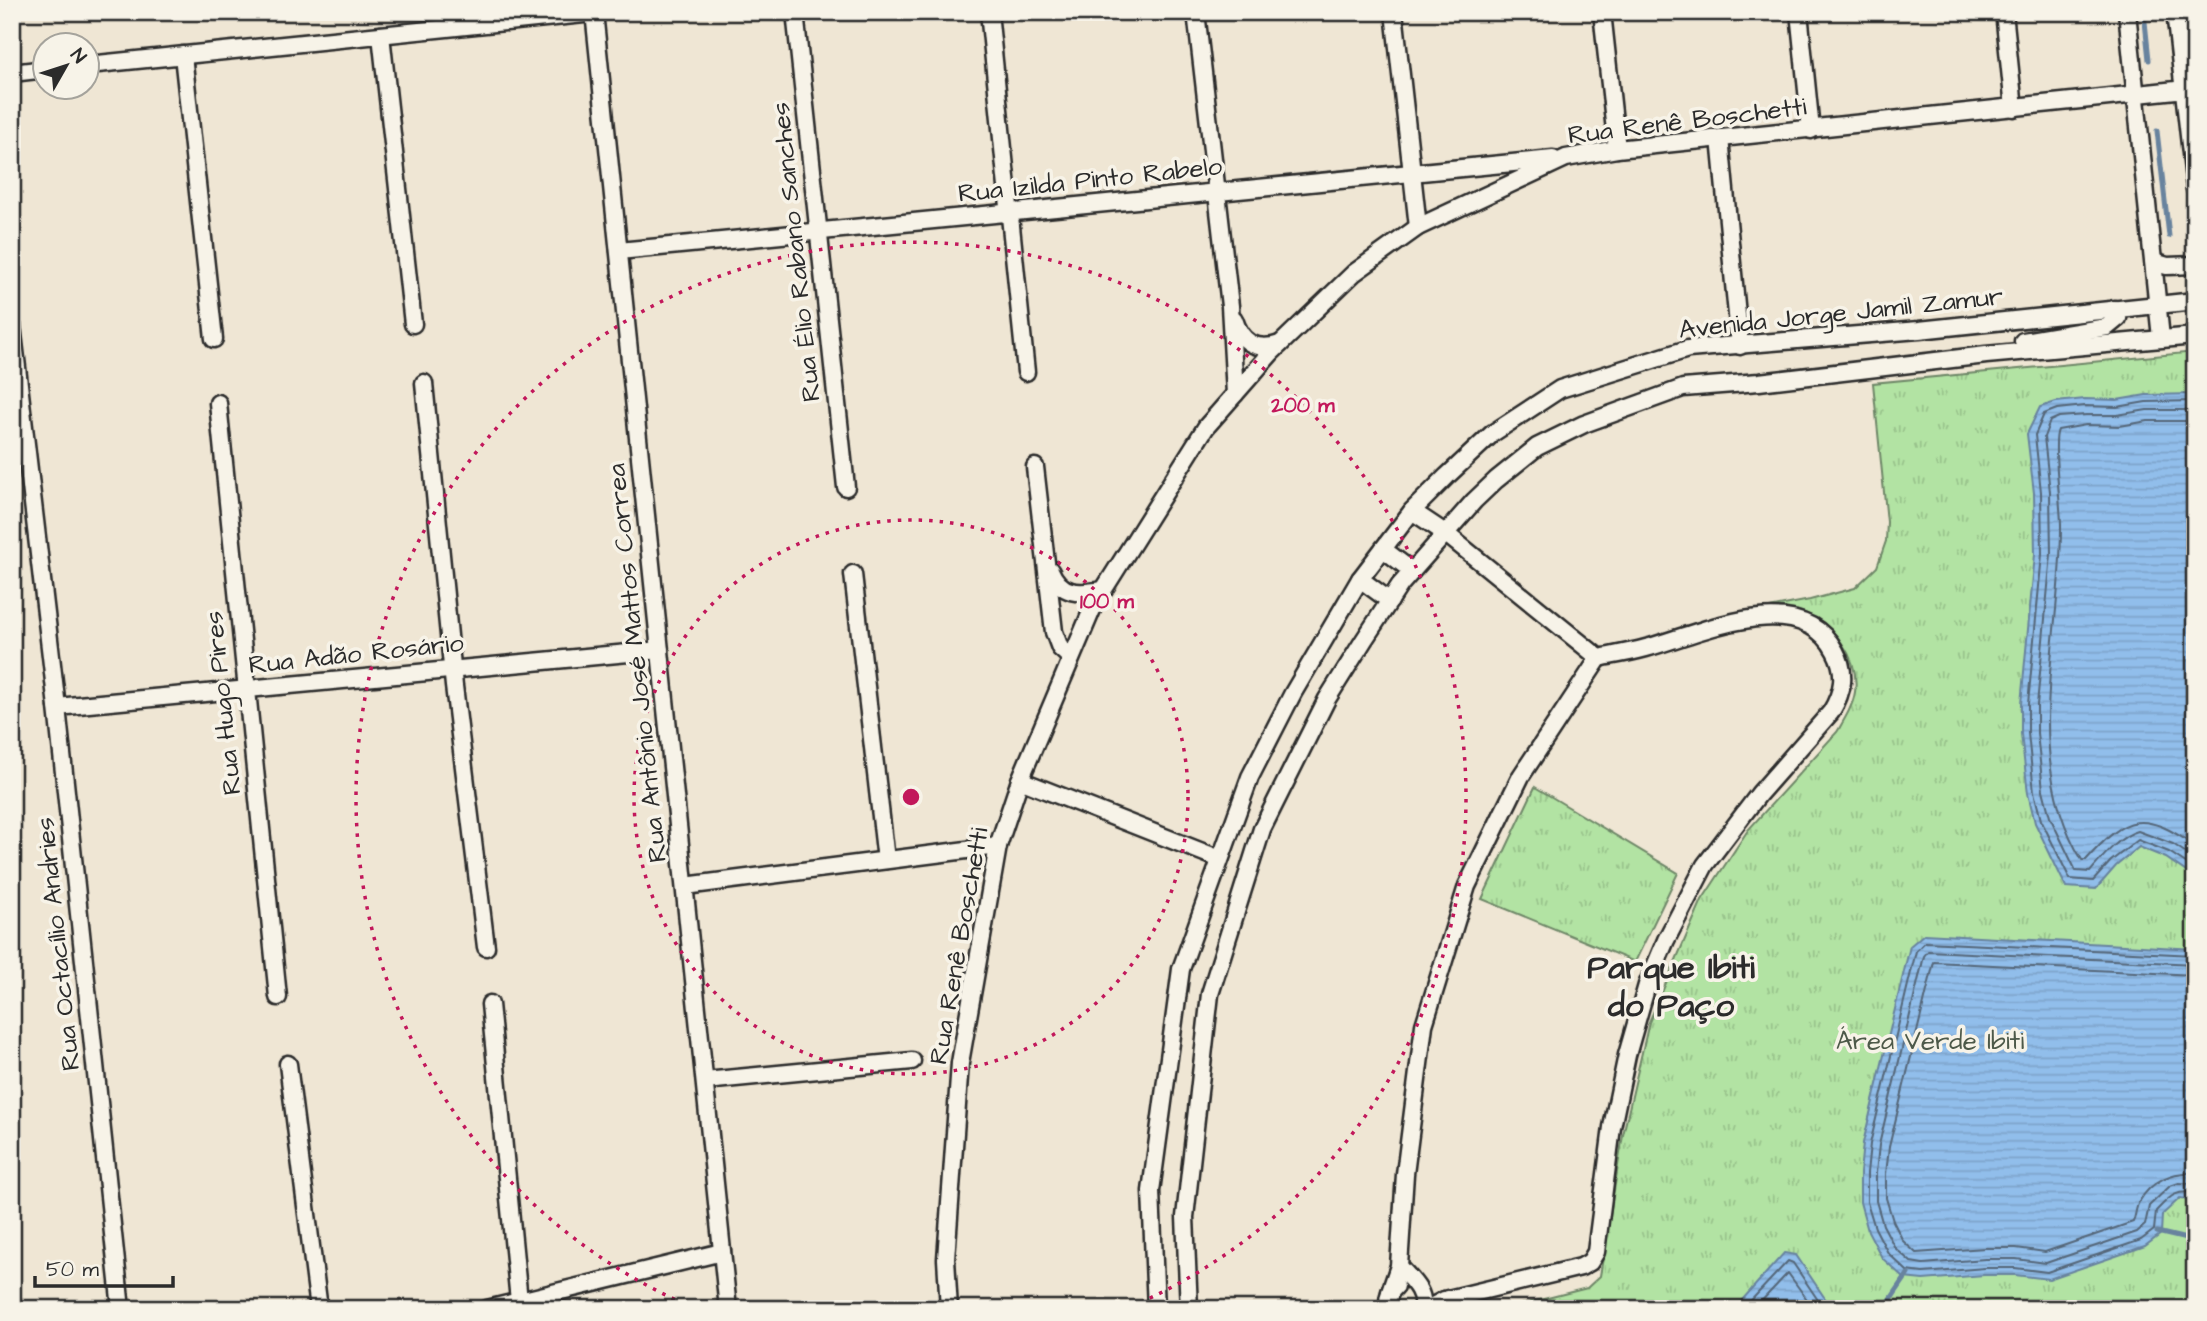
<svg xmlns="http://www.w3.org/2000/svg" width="2207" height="1321" font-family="'Architects Daughter',sans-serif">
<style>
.grass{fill:url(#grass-tufts);stroke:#6e8767;stroke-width:2}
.water{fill:url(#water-rules);stroke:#68839e;stroke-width:2}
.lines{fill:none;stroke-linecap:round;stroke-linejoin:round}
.shore{stroke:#546678;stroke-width:2}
.stream{stroke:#68839e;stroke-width:5}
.street-casing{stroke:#2b2b2b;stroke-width:21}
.street{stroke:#f7f3e8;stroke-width:16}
.ring{fill:none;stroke:#c2185b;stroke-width:3.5;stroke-dasharray:3.5 7}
.labels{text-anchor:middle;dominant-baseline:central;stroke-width:7;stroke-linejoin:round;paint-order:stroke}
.street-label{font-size:26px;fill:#2b2b2b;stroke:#f7f3e8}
.park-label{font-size:26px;fill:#4d5949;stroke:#f7f3e8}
.district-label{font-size:33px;font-weight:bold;fill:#2b2b2b;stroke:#f7f3e8}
.centre{fill:#c2185b;stroke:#f7f3e8;stroke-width:3.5}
.ring-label{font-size:21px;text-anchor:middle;font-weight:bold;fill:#c2185b;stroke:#f7f3e8;stroke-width:7;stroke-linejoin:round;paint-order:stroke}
</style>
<defs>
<pattern id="grass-tufts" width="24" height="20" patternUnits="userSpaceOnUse" patternTransform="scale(1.75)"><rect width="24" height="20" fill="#b2e3a3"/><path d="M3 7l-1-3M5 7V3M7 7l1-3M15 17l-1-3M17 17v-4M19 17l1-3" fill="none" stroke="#99c38c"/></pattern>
<pattern id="water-rules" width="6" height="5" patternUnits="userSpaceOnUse" patternTransform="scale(1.75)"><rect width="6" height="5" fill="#91beeb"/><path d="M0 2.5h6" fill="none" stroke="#7da3ca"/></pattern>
</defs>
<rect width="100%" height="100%" fill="#efe6d4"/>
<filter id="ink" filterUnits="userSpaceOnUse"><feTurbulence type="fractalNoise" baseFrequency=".0143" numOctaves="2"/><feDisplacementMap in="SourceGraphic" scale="14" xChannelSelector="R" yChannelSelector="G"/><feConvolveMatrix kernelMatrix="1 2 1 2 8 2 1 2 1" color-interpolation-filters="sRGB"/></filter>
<g filter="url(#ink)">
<g class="grass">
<path d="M 2195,352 L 2195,1309 L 1504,1309 L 1587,1288 L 1600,1276 L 1623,1135 L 1649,1022 L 1702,900 L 1748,830 L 1837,732 C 1844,720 1853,706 1855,692 C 1860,658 1833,623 1802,612 C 1790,607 1777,608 1764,609 L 1810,600 L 1855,588 L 1877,567 L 1886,541 L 1887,522 L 1873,383 Z"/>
<polygon points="1535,787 1678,873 1635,962 1482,899"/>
</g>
<g class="water">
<polygon points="2195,394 2195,878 2166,858 2139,847 2116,866 2096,889 2066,887 2035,823 2028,793 2021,734 2021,704 2035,554 2034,493 2027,434 2040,407 2056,402 2085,399 2117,400 2146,395"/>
<polygon points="1924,934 2195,949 2195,1200 2180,1198 2162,1215 2161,1234 2145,1246 2049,1279 2015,1275 1984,1275 1923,1280 1904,1278 1882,1258 1868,1231 1860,1202 1860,1173 1863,1143 1910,946"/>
<polygon points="1784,1253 1796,1255 1832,1309 1734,1309"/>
</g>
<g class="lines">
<g class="shore">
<polyline points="2195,401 2146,402 2117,407 2085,406 2057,409 2044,414 2035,435 2041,492 2042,554 2028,704 2028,733 2034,792 2041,820 2070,879 2093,881 2111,861 2138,840 2169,852 2195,869"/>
<path d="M 2195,410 L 2147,410 L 2117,415 L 2086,415 L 2059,417 L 2050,421 L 2044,437 L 2050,492 L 2051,554 L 2037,705 L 2037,733 L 2043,790 L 2050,817 L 2076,871 L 2090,872 C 2102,858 2119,836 2138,831 L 2173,844 L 2195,859"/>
<path d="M 2195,421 L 2148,421 L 2120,426 L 2086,425 L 2058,430 C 2052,442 2061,506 2061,525 C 2062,636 2020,758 2082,860 L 2086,860 C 2127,814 2143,810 2195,846"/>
<path d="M 2195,955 L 1925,942 L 1916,951 L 1870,1144 L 1867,1173 L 1867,1202 L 1875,1228 L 1888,1253 L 1907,1271 L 1923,1273 L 1985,1268 L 2015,1268 L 2047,1272 L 2141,1240 L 2154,1230 L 2156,1211 C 2170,1197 2174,1190 2195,1193"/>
<polyline points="2195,964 1928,951 1924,956 1879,1145 1876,1173 1876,1201 1883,1225 1895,1248 1911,1262 1923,1264 1985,1259 2016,1259 2046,1263 2137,1232 2145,1225 2149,1206 2170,1186 2179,1183 2195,1184"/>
<path d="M 2195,975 L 1934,962 L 1889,1147 L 1886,1174 L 1886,1198 L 1893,1221 L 1903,1241 L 1916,1253 L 1985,1248 L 2016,1248 L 2045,1252 L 2133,1222 C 2136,1216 2135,1209 2139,1202 C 2151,1181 2172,1171 2195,1173"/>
<polyline points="1743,1309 1788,1261 1793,1263 1824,1309"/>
<polyline points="1754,1309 1788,1273 1814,1309"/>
</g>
<g class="stream">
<polyline points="2144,12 2149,60"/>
<polyline points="2157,131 2169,236"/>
<polyline points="2157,1232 2195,1241"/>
<polyline points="1884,1309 1908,1274"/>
</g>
<defs>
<g id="street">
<polyline points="594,12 728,1309"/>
<polyline points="795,12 846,487"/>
<polyline points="989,12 1026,372"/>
<polyline points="1196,12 1230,306 1235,394"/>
<polyline points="1394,12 1418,227"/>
<polyline points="1602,12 1617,149"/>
<polyline points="1799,12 1811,130"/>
<polyline points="2004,12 2014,108"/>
<polyline points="2127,12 2161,338"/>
<polyline points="2175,12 2195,189"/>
<polyline points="381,35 413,324"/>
<polyline points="183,55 214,339"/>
<polyline points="88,65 594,13"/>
<polyline points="12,73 46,69"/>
<polyline points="1720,138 1740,346"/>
<polyline points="619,251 1553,159"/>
<polyline points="2154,262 2167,266 2195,265"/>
<path d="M 1234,319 C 1241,342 1256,352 1280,344"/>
<polyline points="12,325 57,707 121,1309"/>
<polyline points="2023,341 2107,327 2118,318 2114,309"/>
<polyline points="424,383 454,686 486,947"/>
<polyline points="218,403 278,997"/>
<polyline points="1035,467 1054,632 1060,648 1071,658"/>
<path d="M 1412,511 L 1445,533 L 1599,658 C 1614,655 1631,652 1646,648 C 1698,634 1800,585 1835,651 C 1847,673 1843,692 1831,712 L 1759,794 L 1705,865 L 1666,940 L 1647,985 L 1627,1055 L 1612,1127 L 1596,1252 L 1590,1262 L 1581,1267 L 1444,1300 L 1427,1309"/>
<polyline points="1383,549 1412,571"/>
<path d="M 1050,570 C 1061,596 1079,594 1103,590"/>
<polyline points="853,574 886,860"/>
<polyline points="1360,579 1390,601"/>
<polyline points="57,707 660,650"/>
<polyline points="1020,780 1220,859"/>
<polyline points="685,886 998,846"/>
<polyline points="490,1004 519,1301"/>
<polyline points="288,1064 319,1309"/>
<polyline points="705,1081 912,1061"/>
<path d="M 1399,1266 C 1409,1278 1427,1292 1421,1309"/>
<polyline points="1390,1292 1399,1266 1405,1174 1424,1025 1467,886 1521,776 1599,658"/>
<polyline points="487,1309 722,1252"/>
<polyline points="949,1309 946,1259 960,1063 998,846 1020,780 1094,605 1206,427 1271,353 1354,273 1418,227 1566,158 1617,149 2195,88"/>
<polyline points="1156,1309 1151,1191 1181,969 1250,777 1293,693 1360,579 1412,511 1447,476 1493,433 1560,389 1688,349 1919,330 2195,301"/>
<polyline points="1189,1309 1185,1217 1210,994 1262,829 1327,699 1364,640 1400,585 1474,501 1496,480 1537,447 1584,424 1683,388 1759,382 1986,355 2195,336"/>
<path d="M 1389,1309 C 1387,1299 1388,1293 1396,1286"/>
</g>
</defs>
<use href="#street" class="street-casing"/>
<use href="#street" class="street"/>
</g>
</g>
<g class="ring">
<circle cx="911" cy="797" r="277"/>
<path d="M694 1308A555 555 0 1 1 1128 1308"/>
</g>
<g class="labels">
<g class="street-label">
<text transform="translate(1687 121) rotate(-7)">Rua Renê Boschetti</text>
<text transform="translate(1090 180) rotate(-6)">Rua Izilda Pinto Rabelo</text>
<text transform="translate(796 252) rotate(-96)">Rua Élio Rabano Sanches</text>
<text transform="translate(1841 313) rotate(-6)">Avenida Jorge Jamil Zamur</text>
<text transform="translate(356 654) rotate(-6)">Rua Adão Rosário</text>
<text transform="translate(637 663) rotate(-96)">Rua Antônio José Mattos Correa</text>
<text transform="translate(223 703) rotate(-96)">Rua Hugo Pires</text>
<text transform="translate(58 944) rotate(-96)">Rua Octacílio Andries</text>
<text transform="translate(959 946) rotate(-80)">Rua Renê Boschetti</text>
</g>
<g class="park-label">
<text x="1930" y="1041">Área Verde Ibiti</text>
</g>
<g class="district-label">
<text x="1671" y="968">Parque Ibiti<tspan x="1671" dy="38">do Paço</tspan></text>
</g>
</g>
<circle cx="911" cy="797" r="10" class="centre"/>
<g class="ring-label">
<text x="1303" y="412">200 m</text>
<text x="1107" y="608">100 m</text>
</g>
<rect width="2207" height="1321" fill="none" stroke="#f7f3e8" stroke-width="42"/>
<rect x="21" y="21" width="2165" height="1279" fill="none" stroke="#2b2b2b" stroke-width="2.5" filter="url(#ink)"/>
<g transform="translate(66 66) rotate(51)"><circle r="33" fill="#f7f3e8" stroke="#a5a39c" stroke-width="2"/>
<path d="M0-5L12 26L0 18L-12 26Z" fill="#2b2b2b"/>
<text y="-10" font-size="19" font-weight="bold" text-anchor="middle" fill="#2b2b2b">N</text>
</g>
<path d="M35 1276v10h138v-10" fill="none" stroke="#2b2b2b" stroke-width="3.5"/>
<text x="46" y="1276" font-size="21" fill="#2b2b2b" stroke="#f7f3e8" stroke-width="5" paint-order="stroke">50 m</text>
</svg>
